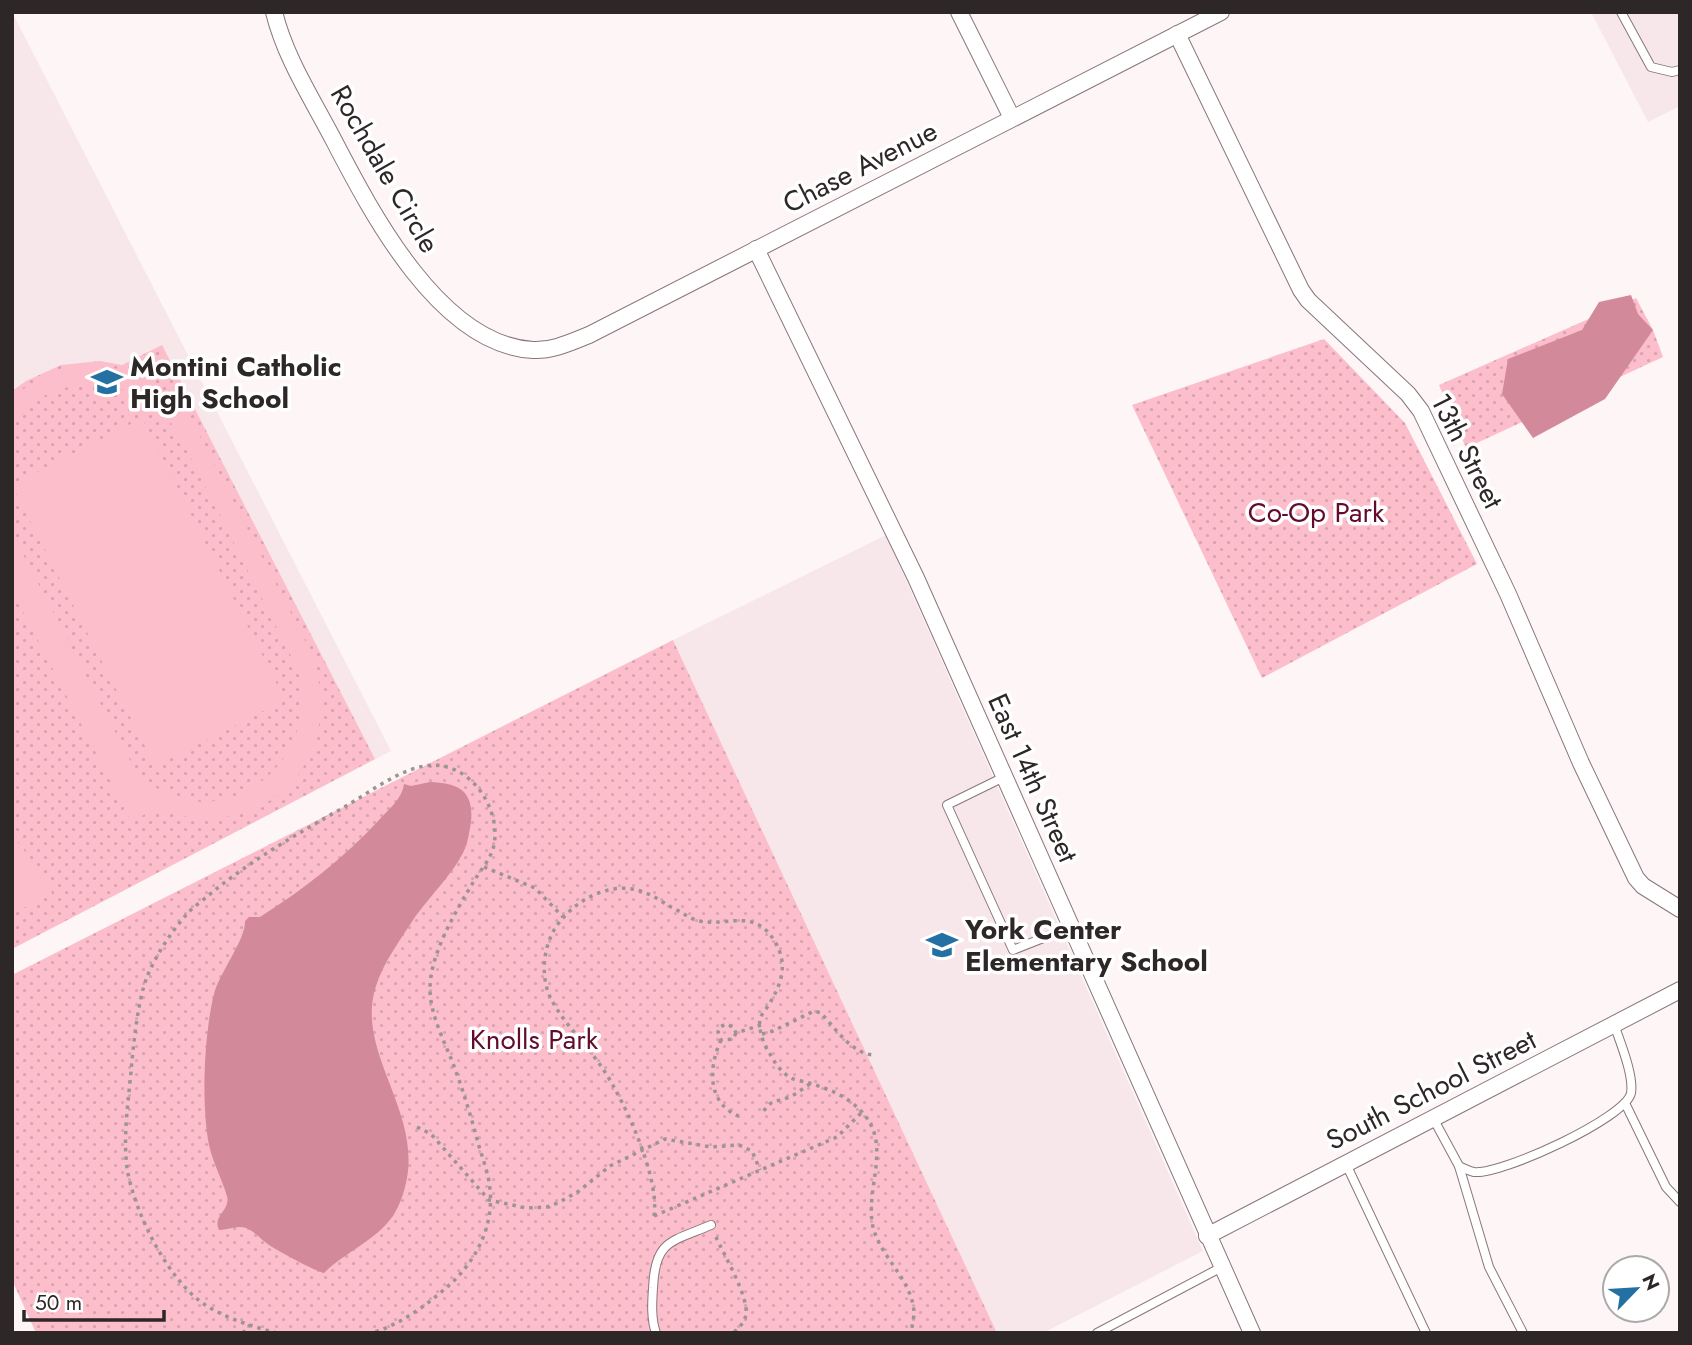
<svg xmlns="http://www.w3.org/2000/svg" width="1692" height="1345" font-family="Jost,sans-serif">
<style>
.built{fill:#f8e7ea}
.park{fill:url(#park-dots)}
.pitch{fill:#fcbecb}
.water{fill:#d28999}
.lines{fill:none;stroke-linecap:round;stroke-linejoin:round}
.service-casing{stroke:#88777a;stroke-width:10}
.minor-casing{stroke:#88777a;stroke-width:18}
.path{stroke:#9b9394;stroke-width:3.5;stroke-dasharray:3.5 5;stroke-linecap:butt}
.service{stroke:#fff;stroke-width:8}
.minor{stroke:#fff;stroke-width:16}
.labels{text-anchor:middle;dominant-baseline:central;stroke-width:7;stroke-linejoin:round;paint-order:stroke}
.street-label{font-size:28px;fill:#2e2728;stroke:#fff}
.poi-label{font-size:28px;font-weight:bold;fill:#2e2728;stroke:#fff;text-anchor:start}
.park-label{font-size:28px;fill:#620b2c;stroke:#fff}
</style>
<defs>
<pattern id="park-dots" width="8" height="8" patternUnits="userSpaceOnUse" patternTransform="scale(1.75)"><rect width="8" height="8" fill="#fcbecb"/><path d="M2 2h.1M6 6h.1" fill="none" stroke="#d8a3ae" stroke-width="1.8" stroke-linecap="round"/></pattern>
</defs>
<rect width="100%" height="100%" fill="#fdf5f6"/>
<g class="built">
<polygon points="12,12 391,751 12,949"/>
<polygon points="1591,12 1680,12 1680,106 1648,122"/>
<polygon points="886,535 1203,1251 1043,1333 997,1333 673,640"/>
</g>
<g class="park">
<polygon points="1636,298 1653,330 1663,357 1466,448 1439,385"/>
<polygon points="1324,339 1405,423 1477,564 1262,678 1132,405"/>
<polygon points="162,345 375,759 12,949 12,391 26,381 61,365 100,361 122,365"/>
<polygon points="673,640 997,1333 36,1333 12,1280 12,975"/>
</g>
<g class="pitch">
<path d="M 71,366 C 123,362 159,378 191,419 L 312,654 C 349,762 263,847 156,809 L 131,821 L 12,590 L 12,533 L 134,768 C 204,850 328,770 297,668 L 179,434 C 172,425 166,415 158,409 C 114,372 46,377 12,424 L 12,397 L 44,375 Z"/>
<polygon points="142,418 285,700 155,766 12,485"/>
<polygon points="12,835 39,869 52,893 12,914"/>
</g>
<g class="water">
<polygon points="1631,295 1638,314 1653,330 1605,399 1533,438 1502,394 1508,359 1582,330 1599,302"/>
<path d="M 430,782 C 459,783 474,791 471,822 C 469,833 468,843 463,853 C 451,876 430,896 415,917 C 401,939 384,961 376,986 C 354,1053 425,1113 405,1187 C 403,1196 398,1208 393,1216 C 374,1242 345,1252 324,1273 C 317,1272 276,1250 269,1245 C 262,1240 254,1231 246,1228 C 237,1225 228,1230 219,1230 C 212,1215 231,1211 227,1196 C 222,1179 213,1163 209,1145 C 201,1104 204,1035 214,994 C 220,972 246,939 245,921 L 249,917 L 260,917 C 304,889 344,858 379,820 C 389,809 402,799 404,784 L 411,786 Z"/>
</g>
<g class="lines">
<defs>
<g id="service">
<polyline points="1621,12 1651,67 1672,72 1680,70"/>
<polyline points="1004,777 947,805 1013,950 1071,927"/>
<polyline points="1625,1103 1666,1187 1680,1202"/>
<path d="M 1433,1118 L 1459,1166 C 1463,1168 1469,1171 1474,1172 C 1501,1175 1626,1118 1631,1093 C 1634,1075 1620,1042 1614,1024"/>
<polyline points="1346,1164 1426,1333"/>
<polyline points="1459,1166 1489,1267 1523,1333"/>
<path d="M 656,1333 C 651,1319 652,1303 653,1288 C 655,1240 671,1242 711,1225"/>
<polyline points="1097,1333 1222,1267"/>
</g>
<g id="minor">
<path d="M 274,12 C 285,57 311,97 332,137 C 370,210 439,345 533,350 C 553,351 571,342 589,335 L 1221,12"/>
<polyline points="959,12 1012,118"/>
<polyline points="1177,34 1301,290 1308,300 1408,394 1421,411 1508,594 1581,763 1636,878 1643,886 1680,909"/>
<polyline points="756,249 916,578 1252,1333"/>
<polyline points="1207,1236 1680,990"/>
</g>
</defs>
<use href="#service" class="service-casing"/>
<use href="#minor" class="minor-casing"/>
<g class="path">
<polyline points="484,867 535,888 563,917"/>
<polyline points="736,1033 733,1039 721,1040 718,1032 720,1027 726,1024 733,1027 736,1033 761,1025"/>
<path d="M 762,1034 L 773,1031 L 814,1011 L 821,1013 C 836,1029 852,1054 874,1055"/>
<path d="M 721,1040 C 708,1068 707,1105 741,1117"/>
<path d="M 764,1111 C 770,1099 779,1102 789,1097 C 797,1094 803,1088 810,1084"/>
<polyline points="417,1127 431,1134 489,1200 526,1208 547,1207 558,1203 579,1191 610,1166 665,1139 711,1147 739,1145 752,1151 760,1170"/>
<path d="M 654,1216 C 660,1178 625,1102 603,1069 C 587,1045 563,1023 550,997 C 539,972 544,938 563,918 C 582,896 615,881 643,892 C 653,895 662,902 671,907 C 680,911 690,919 699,921 C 728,927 755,907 775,942 C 789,965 781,985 768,1006 C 766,1009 761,1015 760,1019 C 758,1029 764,1046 770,1054 C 774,1062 782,1073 791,1078 C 795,1080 801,1081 806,1082 C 826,1088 846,1095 861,1111 C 892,1143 867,1183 872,1222 C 877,1255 912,1278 914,1312 C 914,1318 912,1326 911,1333"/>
<polyline points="654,1216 837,1137 862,1112"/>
<path d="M 716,1237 C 724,1255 749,1297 746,1315 C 744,1323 739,1328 733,1333"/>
<polyline points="243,1333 250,1325"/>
<path d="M 277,1333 C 254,1327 228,1319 207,1306 C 169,1283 134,1212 127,1168 C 123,1136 128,1104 131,1072 C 133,1047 138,999 147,977 C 156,955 171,932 187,914 C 193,907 202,901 209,895 C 251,860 299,833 346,806 C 374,790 414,757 447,767 C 480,776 502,817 493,849 C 489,861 480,871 474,881 C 456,911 429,955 430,991 C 431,1015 443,1039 452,1061 C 462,1087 470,1113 477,1139 C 481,1155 489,1173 490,1190 C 494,1227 475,1263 447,1287 C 427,1305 398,1326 371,1333"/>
</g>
<use href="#service" class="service"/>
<use href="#minor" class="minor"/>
</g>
<defs>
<symbol id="school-bare" viewBox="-9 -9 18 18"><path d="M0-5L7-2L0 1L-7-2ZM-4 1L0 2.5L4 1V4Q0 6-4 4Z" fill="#2470a3" stroke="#fff" stroke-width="2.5" paint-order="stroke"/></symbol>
</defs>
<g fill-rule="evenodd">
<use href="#school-bare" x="85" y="360" width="44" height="44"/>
<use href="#school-bare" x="920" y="923" width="44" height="44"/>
</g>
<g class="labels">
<g class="street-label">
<text transform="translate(860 167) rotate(-27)">Chase Avenue</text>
<text transform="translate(385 169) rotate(60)">Rochdale Circle</text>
<text transform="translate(1467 451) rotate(63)">13th Street</text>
<text transform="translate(1033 778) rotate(66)">East 14th Street</text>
<text transform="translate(1431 1090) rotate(-27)">South School Street</text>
</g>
<g class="poi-label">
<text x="130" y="366">Montini Catholic<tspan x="130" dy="32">High School</tspan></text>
<text x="965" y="929">York Center<tspan x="965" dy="32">Elementary School</tspan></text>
</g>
<g class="park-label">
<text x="1316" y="512">Co-Op Park</text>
<text x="534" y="1039">Knolls Park</text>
</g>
</g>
<rect width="1692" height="1345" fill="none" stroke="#2e2728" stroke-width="28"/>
<g transform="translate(1636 1289) rotate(65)"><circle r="33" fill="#ffffff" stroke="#aba9a9" stroke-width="2"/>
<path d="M0-5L12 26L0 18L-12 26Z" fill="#2470a3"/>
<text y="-10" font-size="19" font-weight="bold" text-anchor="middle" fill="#2e2728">N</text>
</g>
<path d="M24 1310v10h140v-10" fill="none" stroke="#2e2728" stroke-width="3.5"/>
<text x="35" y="1310" font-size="21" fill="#2e2728" stroke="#ffffff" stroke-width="5" paint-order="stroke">50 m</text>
</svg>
